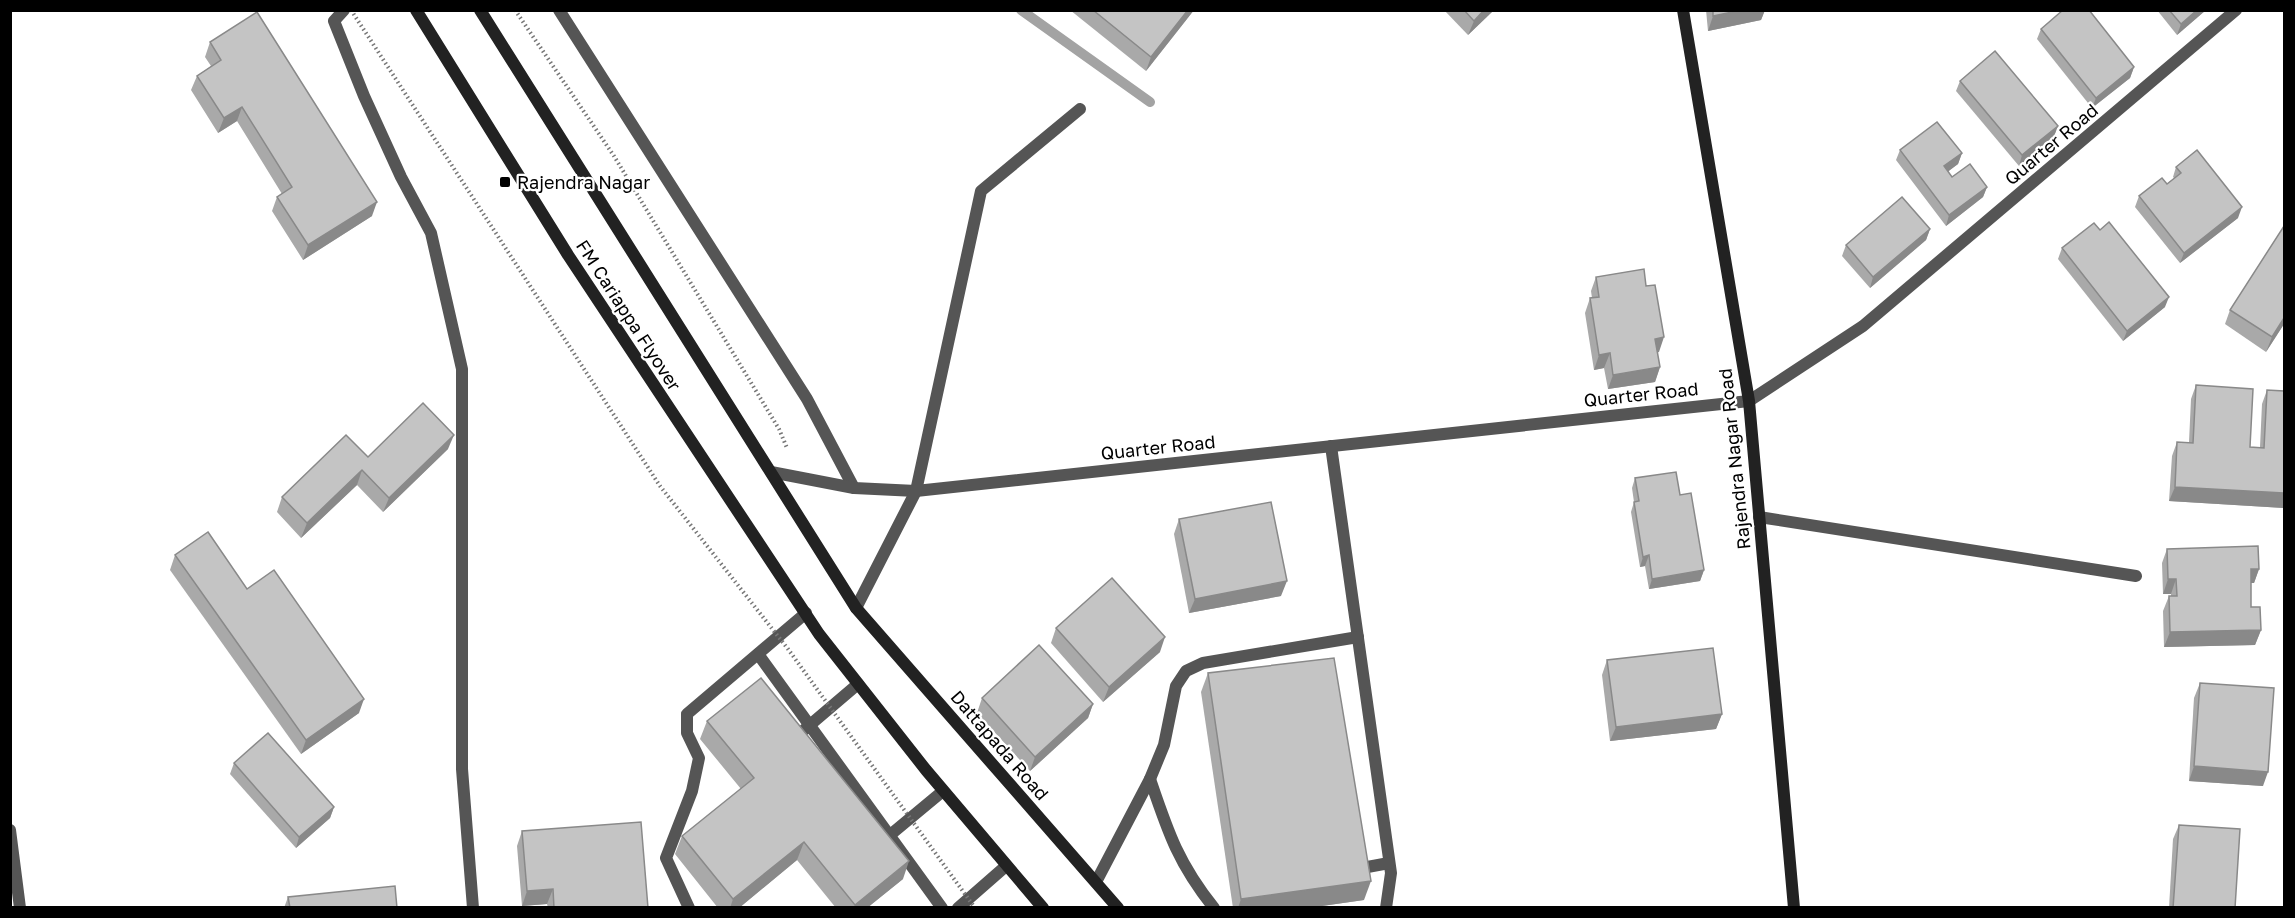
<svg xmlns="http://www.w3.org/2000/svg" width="2295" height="918" font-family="'Golos Text',sans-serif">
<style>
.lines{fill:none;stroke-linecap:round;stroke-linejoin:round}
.stream{stroke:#a3a3a3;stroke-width:10}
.path{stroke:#777;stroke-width:4;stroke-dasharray:1.5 3;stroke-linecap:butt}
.lane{stroke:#555;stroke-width:12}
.street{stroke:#555;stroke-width:12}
.secondary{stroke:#222;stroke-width:12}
.path-bridge{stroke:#777;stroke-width:4;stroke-dasharray:1.5 3;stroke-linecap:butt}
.wall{fill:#a9a9a9}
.shaded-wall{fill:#898989}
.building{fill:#c4c4c4;stroke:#898989;stroke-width:1.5}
.poi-dot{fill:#000;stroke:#fff;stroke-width:2}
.labels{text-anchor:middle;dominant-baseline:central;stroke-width:4.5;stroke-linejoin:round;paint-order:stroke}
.street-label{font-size:18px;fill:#000;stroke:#fff}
.poi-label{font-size:18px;fill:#000;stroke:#fff;text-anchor:start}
</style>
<rect width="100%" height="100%" fill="#fff"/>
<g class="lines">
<polyline class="stream" points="1021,10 1150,102"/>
<polyline class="path" points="515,10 614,156 779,429 787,448"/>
<polyline class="lane" points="10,830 20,908"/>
<g class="street">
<polyline points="344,10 334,21 364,96 401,177 431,233 462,369 462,769 473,908"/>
<polyline points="559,10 807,399 854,488"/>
<polyline points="1331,446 1391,873 1386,908"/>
<polyline points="771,472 854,488 916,491 1749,401 1863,326 2236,10"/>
<polyline points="1759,517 2136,576"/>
<polyline points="856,608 916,491 981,191 1080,109"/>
<polyline points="758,654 942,908"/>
<polyline points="804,730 858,684"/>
<path d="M 1150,779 C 1168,832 1178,863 1214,908"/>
<polyline points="884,840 943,791"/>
<polyline points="1362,868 1389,863"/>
<polyline points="1096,882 1150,779 1164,745 1176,686 1186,671 1203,663 1358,637"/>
<polyline points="689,908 666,858 692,791 699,758 687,733 687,714 806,613"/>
<polyline points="958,908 1006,866"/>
</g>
<g class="secondary">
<polyline points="416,10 568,255 819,634 926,770 1043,908"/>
<polyline points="480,10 856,608 1118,908"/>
<polyline points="1683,10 1749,401 1794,908"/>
</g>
<polyline class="path-bridge" points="351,10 660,486 788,649 975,908"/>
</g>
<g class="wall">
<polygon points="1070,10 1194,10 1146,71"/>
<polygon points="1444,10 1494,10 1468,35"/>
<polygon points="1706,10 1765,10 1761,20 1708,31"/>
<polygon points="2157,10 2206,10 2177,35"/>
<polygon points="2041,29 2134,67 2130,78 2092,108 2037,39"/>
<polygon points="210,42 372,216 303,260 272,211 277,197 282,194 237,121 218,133 191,90 197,76 211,66 205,57"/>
<polygon points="1960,81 2058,126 2054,136 2019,166 1956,91"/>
<polygon points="1900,150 1962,153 1958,164 1948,171 1952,177 1987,187 1983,197 1946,226 1896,160"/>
<polygon points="2176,167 2238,218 2180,263 2135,207 2139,196 2167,184 2174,178 2173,177"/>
<polygon points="1930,229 1926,240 1870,288 1842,256 1846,245"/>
<polygon points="2062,248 2165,307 2123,341 2058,259"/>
<polygon points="1596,277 1659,352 1657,352 1660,367 1655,382 1608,389 1604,368 1594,370 1585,313 1590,298 1592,298 1591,291"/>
<polygon points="2230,310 2284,324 2266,352 2225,324"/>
<polygon points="2196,385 2250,447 2260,447 2262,404 2267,390 2284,391 2284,508 2169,501 2172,456 2177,442 2189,442 2191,399"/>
<polygon points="448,449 383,512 357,485 301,538 277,512 282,497 368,457"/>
<polygon points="1635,478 1680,495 1704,570 1700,581 1649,589 1645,566 1640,567 1631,512 1634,502 1632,488"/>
<polygon points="1179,519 1281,596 1189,613 1174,534"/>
<polygon points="2167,549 2259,569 2254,583 2251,583 2251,607 2261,630 2255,645 2164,647 2163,611 2169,596 2171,596 2171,594 2163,594 2162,563"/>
<polygon points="175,555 247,589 359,713 301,754 170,570"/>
<polygon points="1056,628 1160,652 1103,702 1051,643"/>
<polygon points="1607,660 1722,714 1716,729 1610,741 1602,675"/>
<polygon points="1208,673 1364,900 1308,908 1233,908 1201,692"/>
<polygon points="2200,683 2263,786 2189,781 2194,698"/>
<polygon points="982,698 1093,704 1088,718 1030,771 977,713"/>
<polygon points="707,721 903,879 867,908 836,908 797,860 739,908 718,908 675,854 682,836 741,789 700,739"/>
<polygon points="234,763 334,807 330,818 296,848 230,774"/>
<polygon points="2179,825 2235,908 2169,908 2173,839"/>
<polygon points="522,831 648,908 548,908 547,904 522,906 517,846"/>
<polygon points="288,897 397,908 284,908"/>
</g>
<g class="shaded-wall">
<polygon points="1188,10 1194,10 1146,71 1151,57"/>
<polygon points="1484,10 1494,10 1468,35 1474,21"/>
<polygon points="1742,10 1765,10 1761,20 1708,31 1713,16"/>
<polygon points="2197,10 2206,10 2177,35 2181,24"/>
<polygon points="2134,67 2130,78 2092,108 2096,98"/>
<polygon points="242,107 237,121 218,133 224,118"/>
<polygon points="2058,126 2054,136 2019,166 2022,155"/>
<polygon points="1962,153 1958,164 1941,177 1944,166"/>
<polygon points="1987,187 1983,197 1946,226 1949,215"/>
<polygon points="377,202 372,216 303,260 308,245"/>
<polygon points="2242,207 2238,218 2180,263 2184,253"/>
<polygon points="1930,229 1926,240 1870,288 1873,277"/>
<polygon points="2169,297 2165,307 2123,341 2127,331"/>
<polygon points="2284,318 2284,324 2266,352 2272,337"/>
<polygon points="1664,337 1659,352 1650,354 1655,339"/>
<polygon points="1610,353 1604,368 1594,370 1599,355"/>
<polygon points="1660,367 1655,382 1608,389 1613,375"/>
<polygon points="454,435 448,449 383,512 389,498"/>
<polygon points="362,470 357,485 301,538 307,523"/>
<polygon points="2175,487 2284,493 2284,508 2169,501"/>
<polygon points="1649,555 1645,566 1640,567 1643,557"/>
<polygon points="2251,569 2259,569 2254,583 2246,583"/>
<polygon points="1704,570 1700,581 1649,589 1652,579"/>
<polygon points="2168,579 2176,579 2171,594 2163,594"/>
<polygon points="1287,581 1281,596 1189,613 1195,599"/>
<polygon points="2261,630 2255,645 2164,647 2170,632"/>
<polygon points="1165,637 1160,652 1103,702 1109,687"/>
<polygon points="364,699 359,713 301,754 306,740"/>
<polygon points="1093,704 1088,718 1030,771 1035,757"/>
<polygon points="1722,714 1716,729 1610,741 1616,727"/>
<polygon points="2194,766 2268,772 2263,786 2189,781"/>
<polygon points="334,807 330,818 296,848 299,837"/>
<polygon points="804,842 797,860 739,908 730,908 733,899"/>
<polygon points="909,861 903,879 867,908 854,908 855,905"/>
<polygon points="1371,881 1364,900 1308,908 1238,908 1241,899"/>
<polygon points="553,889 547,904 522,906 527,891"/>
</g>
<g class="building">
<polygon points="1093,10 1188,10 1151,57"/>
<polygon points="1464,10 1484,10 1474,21"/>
<polygon points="1713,10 1742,10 1713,16"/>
<polygon points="2063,10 2089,10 2134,67 2096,98 2041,29"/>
<polygon points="2169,10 2197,10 2181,24"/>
<polygon points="257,12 377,202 308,245 277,197 292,187 242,107 224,118 197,76 221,60 210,42"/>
<polygon points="1995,51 2058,126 2022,155 1960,81"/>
<polygon points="1937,122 1962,153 1944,166 1952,177 1970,164 1987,187 1949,215 1900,150"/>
<polygon points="2197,150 2242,207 2184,253 2139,196 2162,178 2167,184 2181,173 2176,167"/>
<polygon points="1902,197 1930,229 1873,277 1846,245"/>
<polygon points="2109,222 2169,297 2127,331 2062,248 2094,223 2100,230"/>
<polygon points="2284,226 2284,318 2272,337 2230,310"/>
<polygon points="1644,269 1646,286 1655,285 1664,337 1655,339 1660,367 1613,375 1610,353 1599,355 1590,298 1599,297 1596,277"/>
<polygon points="2196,385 2253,389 2250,447 2264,448 2267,390 2284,391 2284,493 2175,487 2177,442 2193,443"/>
<polygon points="423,403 454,435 389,498 362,470 307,523 282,497 346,435 368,457"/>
<polygon points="1676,472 1680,495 1691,493 1704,570 1652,579 1649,555 1643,557 1634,502 1639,501 1635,478"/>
<polygon points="1271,502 1287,581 1195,599 1179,519"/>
<polygon points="208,532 247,589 274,570 364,699 306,740 175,555"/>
<polygon points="2258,546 2259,569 2251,569 2251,607 2260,607 2261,630 2170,632 2169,596 2177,596 2176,579 2168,579 2167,549"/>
<polygon points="1112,578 1165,637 1109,687 1056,628"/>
<polygon points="1039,645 1093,704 1035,757 982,698"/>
<polygon points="1713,648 1722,714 1616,727 1607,660"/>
<polygon points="1334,658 1371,881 1241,899 1208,673"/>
<polygon points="761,678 909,861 855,905 804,842 733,899 682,836 754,778 707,721"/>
<polygon points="2200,683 2274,688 2268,772 2194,766"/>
<polygon points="268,733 334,807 299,837 234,763"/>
<polygon points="641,822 648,908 554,908 553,889 527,891 522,831"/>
<polygon points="2179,825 2240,829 2235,908 2173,908"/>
<polygon points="395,886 397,908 290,908 288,897"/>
</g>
<rect class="poi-dot" x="499" y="176" width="12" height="12" rx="3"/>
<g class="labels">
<g class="street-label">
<text transform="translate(2051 144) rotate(-40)">Quarter Road</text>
<text transform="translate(629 315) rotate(57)">FM Cariappa Flyover</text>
<text transform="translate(1641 394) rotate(-6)">Quarter Road</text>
<text transform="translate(1158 447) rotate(-6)">Quarter Road</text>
<text transform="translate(1734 459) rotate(-96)">Rajendra Nagar Road</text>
<text transform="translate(1000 745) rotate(49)">Dattapada Road</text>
</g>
<g class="poi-label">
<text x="517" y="182">Rajendra Nagar</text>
</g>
</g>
<rect width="2295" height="918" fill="none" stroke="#000000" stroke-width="24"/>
</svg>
